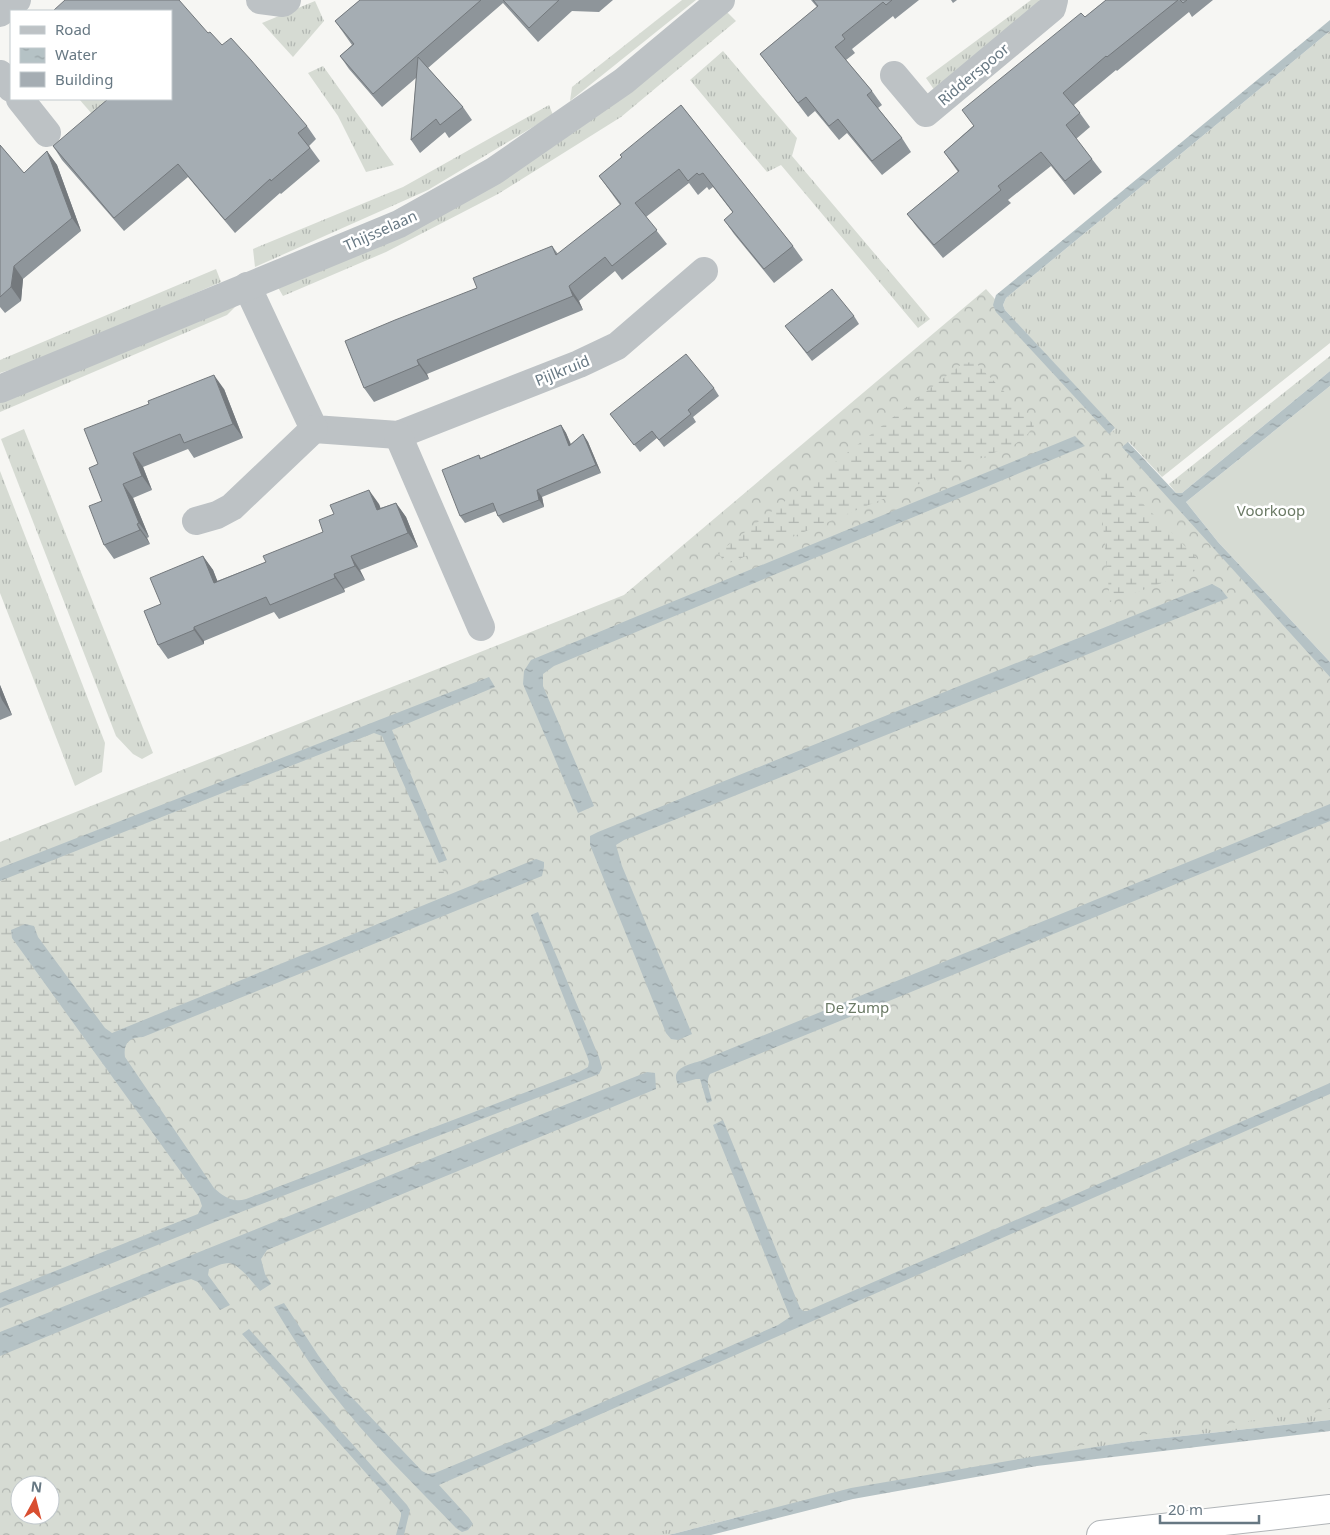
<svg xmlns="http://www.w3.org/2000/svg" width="1330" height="1535" font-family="'Noto Sans',sans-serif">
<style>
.grass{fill:url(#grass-tufts)}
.forest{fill:url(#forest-crowns);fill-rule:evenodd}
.wetland{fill:url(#wetland-marsh)}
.garden{fill:#d6dbd3}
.water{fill:url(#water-ripples)}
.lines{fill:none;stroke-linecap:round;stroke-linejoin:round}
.highway-casing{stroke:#b1b5b8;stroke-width:30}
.minor{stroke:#bdc2c5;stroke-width:28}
.highway{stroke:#fff;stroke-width:28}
.wall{fill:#8e959a}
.shaded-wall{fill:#74797d}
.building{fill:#a5adb3;stroke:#74797d}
.labels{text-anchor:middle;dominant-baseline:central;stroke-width:5;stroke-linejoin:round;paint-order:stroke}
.street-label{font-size:15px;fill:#677883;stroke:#fff}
.park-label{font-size:15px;fill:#6b7a65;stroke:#fff}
</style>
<defs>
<pattern id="grass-tufts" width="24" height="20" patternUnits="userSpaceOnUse" patternTransform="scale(1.25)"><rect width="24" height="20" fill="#d6dbd3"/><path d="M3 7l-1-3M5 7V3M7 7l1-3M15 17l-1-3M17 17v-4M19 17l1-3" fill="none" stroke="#b1b6b1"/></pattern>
<pattern id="forest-crowns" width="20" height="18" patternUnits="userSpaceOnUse" patternTransform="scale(1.25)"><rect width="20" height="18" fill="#d6dbd3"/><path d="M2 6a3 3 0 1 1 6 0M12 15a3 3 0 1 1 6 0" fill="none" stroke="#b1b6b1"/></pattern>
<pattern id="wetland-marsh" width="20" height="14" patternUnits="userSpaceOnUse" patternTransform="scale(1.25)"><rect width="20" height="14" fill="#d6dbd3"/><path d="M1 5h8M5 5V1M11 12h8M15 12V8" fill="none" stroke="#b1b6b1"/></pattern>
<pattern id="water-ripples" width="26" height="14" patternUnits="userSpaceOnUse" patternTransform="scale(1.25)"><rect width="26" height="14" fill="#b5c2c5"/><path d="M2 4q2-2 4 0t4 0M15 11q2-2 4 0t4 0" fill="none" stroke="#97a2a5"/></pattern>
</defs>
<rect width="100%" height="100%" fill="#f6f6f3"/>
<g class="grass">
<polygon points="682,0 696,0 570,101 572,87"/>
<polygon points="1031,0 1042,0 935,91 926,78"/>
<polygon points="315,1 324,21 293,57 262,23"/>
<polygon points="724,9 736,21 621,117 498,194 386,252 283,296 276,284 402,231"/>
<polygon points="1330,31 1330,343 1162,477 1129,442 1122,447 1109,434 1115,429 1005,310 1003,305 1006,298"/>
<polygon points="723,51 797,138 792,156 930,319 918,328 781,165 767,172 690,80"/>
<polygon points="323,66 394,165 366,172 338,116 308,73"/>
<polygon points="79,99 113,99 92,114"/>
<polygon points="549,105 553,115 428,190 255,267 253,249 403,187"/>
<polygon points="216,269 221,282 41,360 0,373 0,360"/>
<polygon points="238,304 227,315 0,412 0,401"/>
<polygon points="1330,356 1330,371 1182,493 1176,493 1169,484"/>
<polygon points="24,429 153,753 142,759 133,754 116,736 1,439"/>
<polygon points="0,471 105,743 102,772 75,786 0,593"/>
<polygon points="1330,1405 1330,1420 1128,1442 851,1488 669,1535 602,1535 936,1457"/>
</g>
<path class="forest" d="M 986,289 L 1330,675 L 1330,1408 L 1319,1412 L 1117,1438 L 643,1535 L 0,1535 L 0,842 L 624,595 ZM 20,1485 L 50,1485 L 50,1515 L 20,1515 Z"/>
<g class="wetland">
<polygon points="975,362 1027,415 1034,426 1026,436 1015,444 727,564 718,553 963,363"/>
<polygon points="1097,458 1191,552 1199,561 1200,569 1110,602"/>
<polygon points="374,733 382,736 453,893 112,1033 105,1028 38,937 34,926 11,930 12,938 199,1197 202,1206 198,1214 0,1293 0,881"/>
</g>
<polygon class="garden" points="1330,386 1330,662 1218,542 1186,502"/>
<g class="water">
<polygon points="1330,20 1330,31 1006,298 1003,305 1005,310 1115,428 1109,434 996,312 993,305 996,295"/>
<polygon points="1330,371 1330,386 1186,502 1218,542 1330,662 1330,677 1122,447 1128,442 1176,493 1182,493"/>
<polygon points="1075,436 1085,446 554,666 543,674 543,686 594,806 578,813 523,684 524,671 531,660"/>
<polygon points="1212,584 1221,589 1228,598 624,840 616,845 622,866 692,1034 678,1040 671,1039 666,1033 590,845 590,836 598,832"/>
<polygon points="489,677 495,687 392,730 447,860 439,863 382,736 374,733 0,881 0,868"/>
<path d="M 1330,804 L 1330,821 L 710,1074 C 705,1082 710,1092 712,1101 L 707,1103 L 700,1079 L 696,1079 L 678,1084 C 669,1067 692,1064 703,1060 Z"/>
<path d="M 536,859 L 544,862 L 544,867 L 542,876 L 143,1037 C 129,1037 123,1044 125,1057 L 214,1188 C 224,1197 233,1203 246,1199 L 579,1072 L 588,1067 L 589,1062 L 587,1056 L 531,915 L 538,912 L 599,1057 L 602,1068 L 599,1074 L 220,1220 L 0,1308 L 0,1293 L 198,1214 L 202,1206 L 199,1197 L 12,938 L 11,930 L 25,924 L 34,926 L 38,937 L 105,1028 L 112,1033 Z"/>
<path d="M 647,1072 L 655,1073 L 656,1089 L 267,1250 L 261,1259 L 265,1274 L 271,1284 L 260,1291 C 253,1283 239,1264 229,1263 C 222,1263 215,1267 209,1269 L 208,1275 L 230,1305 L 220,1310 L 198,1282 L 191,1279 L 174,1284 L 0,1356 L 0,1332 Z"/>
<path d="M 1330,1083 L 1330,1094 L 439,1485 L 469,1518 L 473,1524 L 468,1530 L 462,1532 L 456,1528 C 414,1484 369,1441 332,1393 C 310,1366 292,1336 274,1307 L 284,1303 L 318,1355 L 341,1386 L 422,1471 L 428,1474 L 435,1473 L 548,1426 L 778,1325 L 790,1317 L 713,1125 L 723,1120 L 800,1308 L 803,1311 L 807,1311 Z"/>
<polygon points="249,1329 407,1505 410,1510 404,1535 396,1535 401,1516 401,1513 399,1510 242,1334"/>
<polygon points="1330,1420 1330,1431 1037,1466 853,1499 711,1535 669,1535 851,1488 1037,1456 1128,1442"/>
</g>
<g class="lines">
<defs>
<polyline id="highway" points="1101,1535 1330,1509"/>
</defs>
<use href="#highway" class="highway-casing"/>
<g class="minor">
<polyline points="260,0 283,3 287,0"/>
<polyline points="0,13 17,0"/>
<polyline points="0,74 11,88"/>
<polyline points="894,75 926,113 1052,8 1054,0"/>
<polyline points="20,99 47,133"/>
<polyline points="247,286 314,429 398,435 579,364 617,346 704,271"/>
<polyline points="0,389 399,224 494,171 624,81 721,0"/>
<polyline points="398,435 481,627"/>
<polyline points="196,521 217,515 232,507 314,429"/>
</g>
<use href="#highway" class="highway"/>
</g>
<g class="wall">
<polygon points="360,0 613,0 599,12 572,11 538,42 503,3 428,68 463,107 472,120 449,138 445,132 420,153 411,140 416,78 382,107 349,69 340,56 352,45 335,21"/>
<polygon points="811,0 919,0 895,19 893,16 852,49 855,53 846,60 872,91 882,105 878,108 902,138 911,152 882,175 847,133 839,140 815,111 808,117 760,54 817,7"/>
<polygon points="951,0 957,0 953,3"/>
<polygon points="1106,0 1213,0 1192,17 1189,12 1117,71 1116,70 1074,105 1090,127 1076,139 1092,159 1102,172 1074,195 1051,166 1008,200 1011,203 943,258 917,227 907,214 958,172 944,152 973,126 1085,17"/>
<polygon points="208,33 222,45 307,126 316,139 309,146 320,161 281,194 280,193 235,233 188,177 124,231 62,160 53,146 171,99"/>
<polygon points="681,105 793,246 803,260 774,283 734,234 724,220 733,213 713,187 709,190 707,187 698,195 689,183 646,217 667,244 622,280 615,271 579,301 583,310 427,374 429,379 374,402 364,388 477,288 552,246 558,254 620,205 599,176 622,157"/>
<polygon points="0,145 24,173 47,151 57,165 81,231 23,279 21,301 5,313 0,307"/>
<polygon points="854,316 859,324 812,361 785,326"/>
<polygon points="714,388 719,396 693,417 696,422 664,447 657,438 640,452 610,414"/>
<polygon points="224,389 243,438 194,458 188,449 143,467 152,490 133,498 149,537 147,538 150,544 114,559 104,545 102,501 98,464"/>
<polygon points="561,425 566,433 571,444 583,434 588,442 601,473 542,497 544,507 503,523 498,516 496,511 465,523 460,516 479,455 481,458"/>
<polygon points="396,503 406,517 418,547 360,570 365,580 344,589 345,592 279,619 274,612 204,641 204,644 168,659 158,645 161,604 203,556 213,570 217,581 266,562 323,532 334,514 379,504 380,508"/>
<polygon points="0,685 12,715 0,720"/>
</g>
<g class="shaded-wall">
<polygon points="47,151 57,165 81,231 72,218"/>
<polygon points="14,266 23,279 21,301 11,287"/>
<polygon points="569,286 579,301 583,310 573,296"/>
<polygon points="417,360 427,374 429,379 419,365"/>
<polygon points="214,375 224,389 243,438 233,424"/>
<polygon points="561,425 566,433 574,453 569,446"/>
<polygon points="583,434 588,442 601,473 596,465"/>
<polygon points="133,453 143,467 152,490 142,476"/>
<polygon points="123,484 133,498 149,537 139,523"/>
<polygon points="369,490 379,504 387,524 377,510"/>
<polygon points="537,490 542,497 544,507 539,500"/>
<polygon points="396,503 406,517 418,547 408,533"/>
<polygon points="137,524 147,538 150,544 140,530"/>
<polygon points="203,556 213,570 224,597 214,583"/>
<polygon points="351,556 360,570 365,580 355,566"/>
<polygon points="334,574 344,589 345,592 335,578"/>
<polygon points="194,627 204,641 204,644 194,630"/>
<polygon points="0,685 12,715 2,700 0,695"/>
</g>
<g class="building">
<polygon points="65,0 179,0 208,33 210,32 222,45 231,38 251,60 307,126 298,133 310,148 271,181 270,179 225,220 178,164 114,218 53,146 108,99 171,99 171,11 55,11 54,10"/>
<polygon points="360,0 481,0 373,94 340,56 354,44 335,21"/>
<polygon points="503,0 559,0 529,28"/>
<polygon points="813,0 892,0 886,5 883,2 842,35 845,39 835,47 872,91 867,95 902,138 872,161 838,119 829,126 806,97 798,103 760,54 818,6"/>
<polygon points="1106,0 1178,0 1107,57 1106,56 1063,93 1080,113 1066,125 1092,159 1065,181 1041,152 998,186 1001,190 934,245 907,214 959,171 944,152 974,126 962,110 1081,13 1085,17"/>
<polygon points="1180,0 1187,0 1183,3"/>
<polygon points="418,57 463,107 440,125 436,119 411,140"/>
<polygon points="681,105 793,246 764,269 724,220 733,212 703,173 699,175 697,173 688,181 679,169 635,203 657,230 612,266 605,257 569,286 573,296 417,360 419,365 364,388 345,341 395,320 477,288 473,278 552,246 556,255 621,204 599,176 622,157 620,155"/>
<polygon points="0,145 24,173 47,151 72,218 14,266 11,287 0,297"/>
<polygon points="832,289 854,316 807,353 785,326"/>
<polygon points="686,354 714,388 688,410 691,414 659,440 652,431 634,445 610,414"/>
<polygon points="214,375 233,424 184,443 180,434 133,453 142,476 123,484 139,523 137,524 140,530 104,545 89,506 102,501 89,468 98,464 84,429 149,404 148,401"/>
<polygon points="561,425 569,446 583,434 596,465 537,490 539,500 498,516 493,503 460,516 442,470 479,455 480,459"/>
<polygon points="369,490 377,510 396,503 408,533 351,556 355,566 334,574 335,578 270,605 266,597 194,627 194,630 158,645 144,611 161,604 150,578 203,556 214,583 266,562 263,556 323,532 319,520 334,514 330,505"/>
</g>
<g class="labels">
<g class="street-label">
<text transform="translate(973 74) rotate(-40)">Ridderspoor</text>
<text transform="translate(380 230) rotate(-24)">Thijsselaan</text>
<text transform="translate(562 370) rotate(-22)">Pijlkruid</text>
</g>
<g class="park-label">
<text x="1271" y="510">Voorkoop</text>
<text x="857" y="1007">De Zump</text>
</g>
</g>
<rect x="10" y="10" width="162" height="90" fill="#ffffff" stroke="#c2c9cd"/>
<rect x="20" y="26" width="25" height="8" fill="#bdc2c5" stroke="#c2c9cd"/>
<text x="55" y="35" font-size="15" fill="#677883">Road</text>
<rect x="20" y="48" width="25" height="15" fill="url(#water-ripples)" stroke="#c2c9cd"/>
<text x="55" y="60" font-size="15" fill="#677883">Water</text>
<rect x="20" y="72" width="25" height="15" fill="#a5adb3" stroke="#c2c9cd"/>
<text x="55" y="85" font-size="15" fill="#677883">Building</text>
<g transform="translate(35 1500) rotate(7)"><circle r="24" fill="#ffffff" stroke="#c2c9cd"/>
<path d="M0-4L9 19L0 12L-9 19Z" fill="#d94e30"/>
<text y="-8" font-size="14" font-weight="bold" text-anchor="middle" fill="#677883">N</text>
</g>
<path d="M1160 1515v8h99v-8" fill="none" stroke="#677883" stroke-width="2.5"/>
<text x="1168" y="1515" font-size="15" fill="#677883" stroke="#ffffff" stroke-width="4" paint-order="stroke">20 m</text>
</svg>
